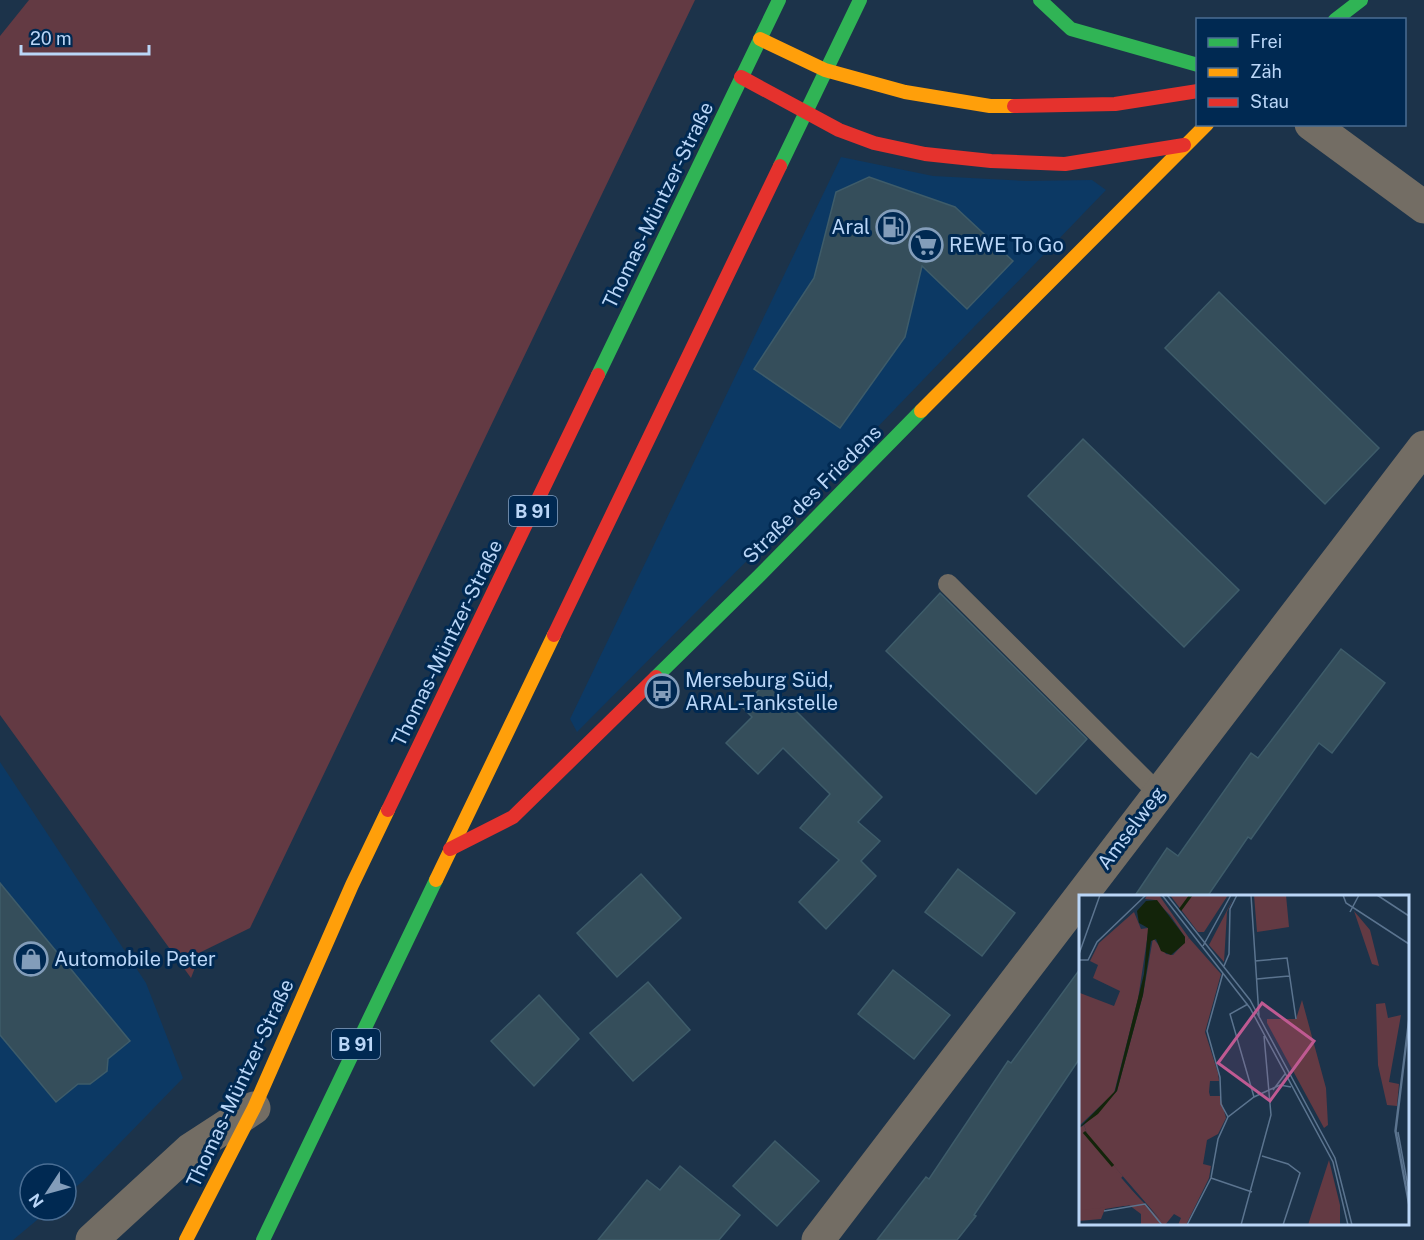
<svg xmlns="http://www.w3.org/2000/svg" width="1424" height="1240" font-family="'Public Sans',sans-serif">
<style>
.built{fill:#0c3964}
.green{fill:#633a43}
.building{fill:#354e5b;stroke:#3e5c6a;stroke-width:1.5}
.lines{fill:none;stroke-linecap:round;stroke-linejoin:round}
.lane{stroke:#736d64;stroke-width:20}
.street{stroke:#736d64;stroke-width:33}
.fast{stroke:#30b455;stroke-width:14}
.slow{stroke:#ff9f0a;stroke-width:14}
.jam{stroke:#e5322d;stroke-width:14}
.labels{text-anchor:middle;dominant-baseline:central;stroke-width:6;stroke-linejoin:round;paint-order:stroke}
.shield{fill:#002952;stroke:#82a2c6;stroke-width:1.5}
.shield-label{font-size:18px;font-weight:bold;fill:#bad6f7}
.street-label{font-size:20px;fill:#bad6f7;stroke:#002952}
.poi-label{font-size:20px;fill:#bad6f7;stroke:#002952;text-anchor:start}
.inset-river{fill:none;stroke:#13240a;stroke-width:3}
.inset-road{fill:none;stroke:#5b748f;stroke-width:1.5}
.view{fill:#bf5a92;fill-opacity:0.15;stroke:#bf5a92;stroke-width:3}
.inset-edge{fill:none;stroke:#bad6f7;stroke-width:3}
</style>
<rect width="100%" height="100%" fill="#1c334a"/>
<g class="built">
<polygon points="841,157 933,176 1026,181 1092,180 1106,190 816,491 577,732 570,719"/>
<polygon points="0,762 146,983 183,1078 83,1181 66,1195 66,1174 30,1174 30,1210 49,1210 13,1240 0,1240"/>
</g>
<polygon class="green" points="29,0 695,0 250,928 201,952 191,978 0,715 0,36"/>
<g class="building">
<polygon points="869,177 955,207 1013,261 967,309 922,266 905,337 840,428 754,369 814,278 836,192"/>
<polygon points="1219,292 1379,448 1325,504 1165,348"/>
<polygon points="1083,439 1239,590 1184,647 1028,496"/>
<polygon points="940,593 1087,739 1036,794 886,651"/>
<polygon points="1341,649 1385,683 1332,753 1319,743 1251,839 1248,837 1207,897 1134,897 1167,848 1178,856 1251,753 1258,758"/>
<polygon points="767,682 882,797 858,822 880,841 861,861 876,876 826,929 799,902 839,860 800,828 830,794 783,748 758,774 726,743 752,717 742,707"/>
<polygon points="958,869 1015,913 982,956 925,912"/>
<polygon points="641,874 681,918 617,977 577,933"/>
<polygon points="0,883 130,1041 108,1059 107,1071 90,1084 78,1084 56,1102 0,1035"/>
<polygon points="1080,969 1080,1058 974,1215 976,1216 957,1240 877,1240 926,1177 929,1179 1008,1061 1011,1063"/>
<polygon points="893,970 950,1015 914,1059 858,1014"/>
<polygon points="648,982 690,1030 633,1081 590,1033"/>
<polygon points="539,995 579,1039 534,1086 491,1041"/>
<polygon points="775,1141 819,1181 777,1226 733,1186"/>
<polygon points="680,1166 740,1215 719,1240 598,1240 647,1180 660,1190"/>
</g>
<g class="lines">
<polyline class="lane" points="948,584 1158,793"/>
<g class="street">
<polyline points="1311,124 1424,207"/>
<polyline points="92,1240 191,1149 254,1108"/>
<polyline points="818,1240 1424,447"/>
</g>
<g class="fast">
<polyline points="1040,0 1071,29 1198,65"/>
<polyline points="1335,20 1361,0"/>
<polyline points="780,166 860,0"/>
<polyline points="598,375 779,0"/>
<polyline points="656,677 759,576 921,411"/>
<polyline points="263,1240 436,880"/>
</g>
<g class="slow">
<polyline points="760,39 825,70 905,92 990,106 1014,106"/>
<polyline points="921,411 1207,124"/>
<polyline points="436,880 554,635"/>
<polyline points="186,1240 254,1108 352,885 388,810"/>
</g>
<g class="jam">
<polyline points="741,77 839,130 874,143 925,154 991,161 1065,164 1184,145"/>
<polyline points="1014,106 1115,104 1198,91"/>
<polyline points="554,635 780,166"/>
<polyline points="388,810 598,375"/>
<polyline points="450,849 513,817 656,677"/>
</g>
</g>
<defs>
<symbol id="fuel-ring" viewBox="-11 -11 22 22"><circle r="9.5" fill="#002952" stroke="#839dba" stroke-width="1.5"/><path d="M-5.5-6h7V0h2V4h1.3V-2.5L3-4.5l.8-.8L6-3V5H2.5V1h-1V6h-7ZM-4.2-4.7v3.2H.2V-4.7Z" fill="#839dba"/></symbol>
<symbol id="supermarket-ring" viewBox="-11 -11 22 22"><circle r="9.5" fill="#002952" stroke="#839dba" stroke-width="1.5"/><path d="M-6-5.5h2.5l.6 2H6L4.5 2H-2.5L-4.4-4H-6ZM-1.5 3.2a1.3 1.3 0 1 0 .1 0ZM3 3.2a1.3 1.3 0 1 0 .1 0Z" fill="#839dba"/></symbol>
<symbol id="bus-ring" viewBox="-11 -11 22 22"><circle r="9.5" fill="#002952" stroke="#839dba" stroke-width="1.5"/><path d="M-5-6H5V4H4V6H2V4H-2V6H-4V4H-5ZM-3.5-4V0h7V-4ZM-3.5 1.2v1.5H-2V1.2ZM2 1.2v1.5H3.5V1.2Z" fill="#839dba"/></symbol>
<symbol id="shop-ring" viewBox="-11 -11 22 22"><circle r="9.5" fill="#002952" stroke="#839dba" stroke-width="1.5"/><path d="M-5-2.5h2.3a2.7 3.5 0 0 1 5.4 0H5L5.5 6h-11ZM-1.5-2.5h3a1.5 2.3 0 0 0-3 0Z" fill="#839dba"/></symbol>
</defs>
<g fill-rule="evenodd">
<use href="#fuel-ring" x="874" y="208" width="38" height="38"/>
<use href="#supermarket-ring" x="907" y="226" width="38" height="38"/>
<use href="#bus-ring" x="643" y="672" width="38" height="38"/>
<use href="#shop-ring" x="12" y="940" width="38" height="38"/>
</g>
<g class="labels">
<g class="shield">
<rect x="509" y="496" width="48" height="30" rx="4.5"/>
<rect x="332" y="1029" width="48" height="30" rx="4.5"/>
</g>
<g class="shield-label">
<text x="533" y="511">B 91</text>
<text x="356" y="1044">B 91</text>
</g>
<g class="street-label">
<text transform="translate(658 205) rotate(-64)">Thomas-Müntzer-Straße</text>
<text transform="translate(812 494) rotate(-45)">Straße des Friedens</text>
<text transform="translate(447 643) rotate(-64)">Thomas-Müntzer-Straße</text>
<text transform="translate(1131 828) rotate(-53)">Amselweg</text>
<text transform="translate(240 1083) rotate(-65)">Thomas-Müntzer-Straße</text>
</g>
<g class="poi-label">
<text x="870" y="227" text-anchor="end">Aral</text>
<text x="949" y="245">REWE To Go</text>
<text x="685" y="680">Merseburg Süd,<tspan x="685" dy="23">ARAL-Tankstelle</tspan></text>
<text x="54" y="959">Automobile Peter</text>
</g>
</g>
<g transform="translate(1079 895)">
<rect width="330" height="330" fill="#1c334a"/>
<path d="M 68,0 L 80,0 L 110,43 L 106,48 L 106,42 L 91,20 L 76,5 L 66,4 ZM 175,0 L 207,0 L 210,32 L 178,37 ZM 275,16 L 291,35 L 300,71 L 293,69 ZM 55,17 L 62,34 L 69,33 L 69,38 L 59,104 L 35,198 L 0,231 L 0,92 L 1,98 L 35,111 L 41,96 L 14,83 L 19,70 L 11,66 L 20,48 ZM 223,105 L 247,193 L 249,230 L 245,233 L 188,128 L 188,124 L 217,124 ZM 306,108 L 309,123 L 322,120 L 310,187 L 320,189 L 318,211 L 308,210 L 299,170 L 297,109 ZM 5,230 L 9,241 L 44,281 L 41,284 L 87,330 L 62,330 L 62,319 L 50,310 L 26,314 L 22,324 L 0,326 L 0,233 Z" fill="#633a43"/>
<path d="M 154,4 L 148,17 L 145,67 L 130,50 ZM 250,265 L 261,310 L 261,330 L 229,330 Z" fill="#633a43"/>
<path d="M 91,0 L 149,0 L 125,37 L 119,37 ZM 74,43 L 87,59 L 94,60 L 110,43 L 142,79 L 126,137 L 139,178 L 140,186 L 131,186 L 130,197 L 131,201 L 141,201 L 147,223 L 139,239 L 128,245 L 124,269 L 132,271 L 130,283 L 107,330 L 99,330 L 102,323 L 95,319 L 86,330 L 9,241 L 5,230 L 38,196 L 64,100 ZM 0,227 L 4,239 L 65,309 L 0,315 Z" fill="#633a43"/>
<path d="M 78,5 L 106,42 L 106,48 L 92,60 L 82,56 L 77,44 L 72,46 L 64,100 L 38,196 L 19,219 L 0,233 L 36,196 L 65,79 L 69,33 L 60,28 L 58,16 L 67,6 Z" fill="#13240a"/>
<path class="inset-river" d="M 101,15 L 112,0M 5,237 L 34,271"/>
<path class="inset-road" d="M 83,0 L 171,113 L 254,267 L 269,330M 88,0 L 171,105 L 256,263 L 273,330M 172,0 L 180,121M 264,0 L 267,8 L 330,49M 298,0 L 330,21M 271,17 L 280,0M 124,51 L 152,0M 0,59 L 21,0M 0,65 L 9,65 L 18,47 L 67,0M 176,66 L 208,63 L 217,124M 145,71 L 150,59 L 151,14 L 158,0M 144,78 L 128,136 L 141,182 L 142,209 L 149,222M 178,84 L 210,81M 169,109 L 151,119 L 175,202M 330,122 L 316,236 L 330,311M 330,128 L 317,236 L 330,307M 194,195 L 206,179M 319,237 L 330,297M 183,261 L 209,269 L 221,278 L 204,330M 132,283 L 173,297M 25,316 L 66,309 L 83,330M 108,330 L 132,283 L 139,244 L 149,222 L 175,202 L 201,190 L 212,192M 162,330 L 192,220 L 185,141"/>
<path class="view" d="M 183,108 L 235,146 L 191,206 L 139,168 Z"/>
<rect width="330" height="330" class="inset-edge"/>
</g>
<rect x="1196" y="18" width="210" height="108" fill="#002952" stroke="#4a6e94" stroke-width="1.5"/>
<rect x="1208" y="38" width="30" height="9" fill="#30b455" stroke="#4a6e94" stroke-width="1.5"/>
<text x="1250" y="48" font-size="18" fill="#bad6f7">Frei</text>
<rect x="1208" y="68" width="30" height="9" fill="#ff9f0a" stroke="#4a6e94" stroke-width="1.5"/>
<text x="1250" y="78" font-size="18" fill="#bad6f7">Zäh</text>
<rect x="1208" y="98" width="30" height="9" fill="#e5322d" stroke="#4a6e94" stroke-width="1.5"/>
<text x="1250" y="108" font-size="18" fill="#bad6f7">Stau</text>
<g transform="translate(48 1192) rotate(234)"><circle r="28" fill="#002952" stroke="#4a6e94" stroke-width="1.5"/>
<path d="M0-4.5L10 22L0 15L-10 22Z" fill="#839dba"/>
<text y="-9" font-size="16" font-weight="bold" text-anchor="middle" fill="#bad6f7">N</text>
</g>
<path d="M21 45v9h128v-9" fill="none" stroke="#bad6f7" stroke-width="3"/>
<text x="30" y="45" font-size="18" fill="#bad6f7" stroke="#002952" stroke-width="4.5" paint-order="stroke">20 m</text>
</svg>
